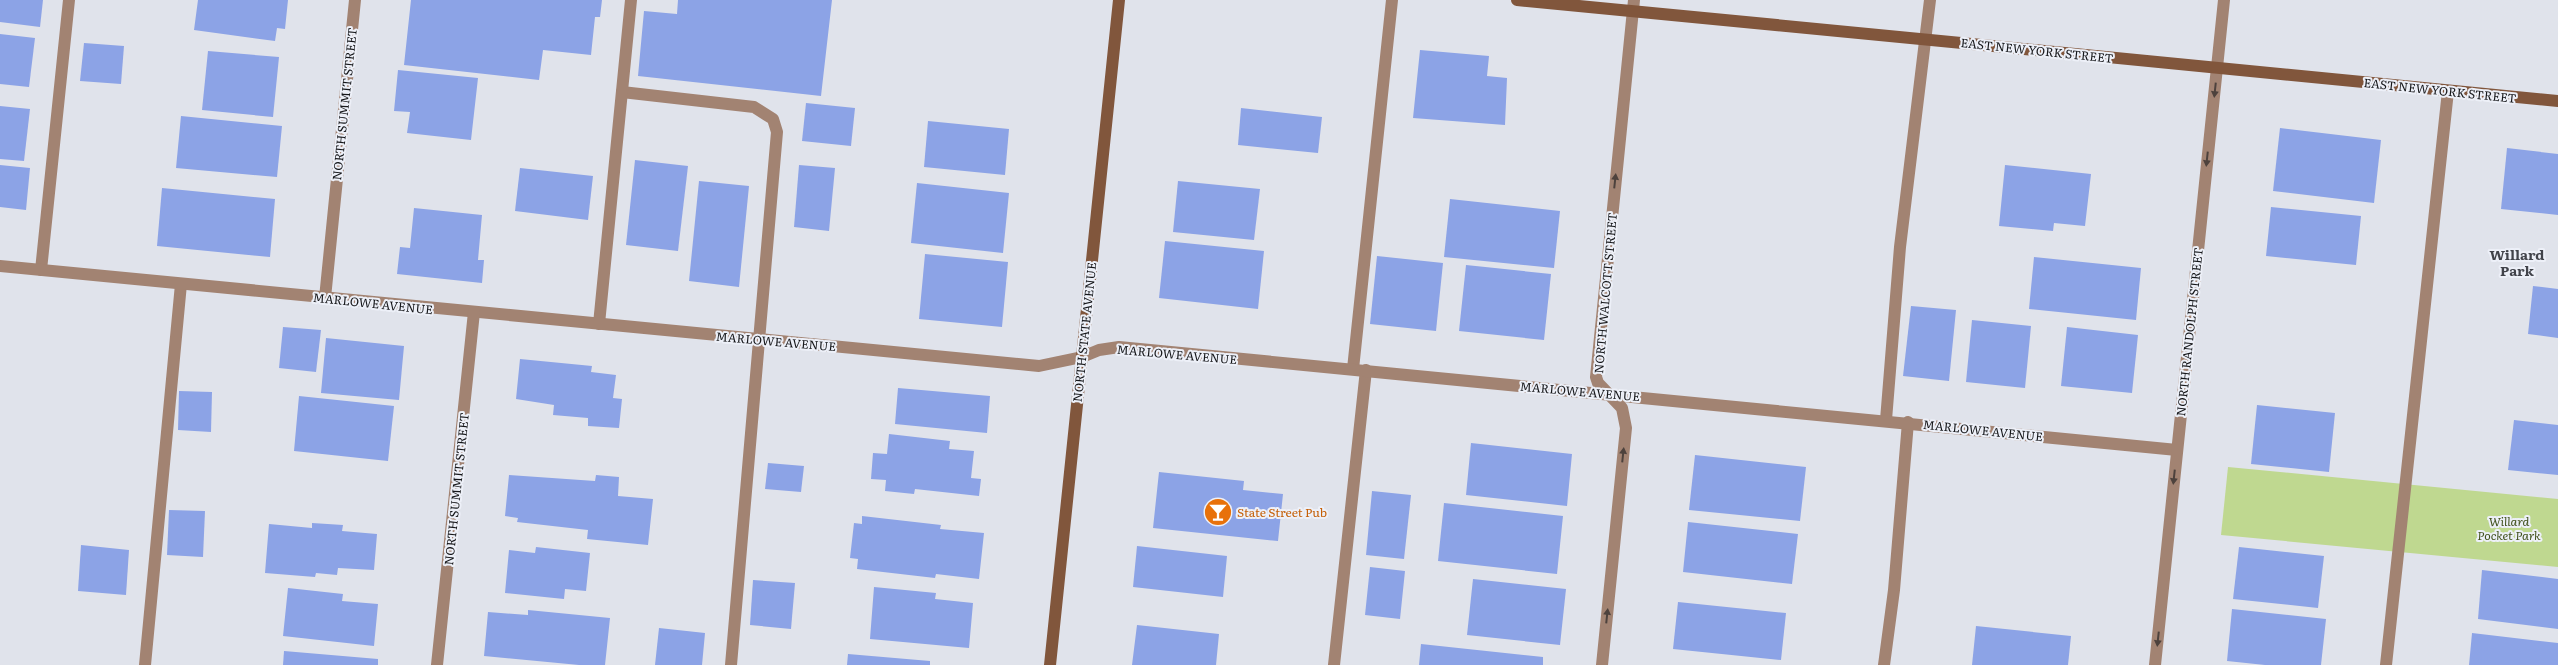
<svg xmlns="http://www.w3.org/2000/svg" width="2558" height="665" font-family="Literata,serif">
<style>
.green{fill:#bfd890}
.building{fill:#8ca3e6}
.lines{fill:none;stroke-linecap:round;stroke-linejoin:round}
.lane{stroke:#a28372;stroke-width:12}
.street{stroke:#a28372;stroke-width:12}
.secondary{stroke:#81563c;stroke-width:12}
.oneway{fill:#4d423d}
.labels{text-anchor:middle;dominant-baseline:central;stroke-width:4;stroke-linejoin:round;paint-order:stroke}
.street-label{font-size:12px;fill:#151619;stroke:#edf0f8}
.food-label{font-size:12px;fill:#c56008;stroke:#edf0f8;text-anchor:start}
.park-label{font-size:12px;font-style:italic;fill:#41511c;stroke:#edf0f8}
.neighbourhood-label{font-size:14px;font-weight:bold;fill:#41434a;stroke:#edf0f8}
</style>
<rect width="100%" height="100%" fill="#e0e3eb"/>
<polygon class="green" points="2228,467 2558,499 2558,567 2221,535"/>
<g class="building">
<polygon points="0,0 43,0 40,27 0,22"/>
<polygon points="198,0 288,0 285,29 277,28 275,41 194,30"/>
<polygon points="411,0 602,0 600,17 595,17 591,55 543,50 539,80 404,65"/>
<polygon points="678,0 832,0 821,96 638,76 644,11 677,14"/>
<polygon points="0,34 35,38 29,87 0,84"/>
<polygon points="84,43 124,46 121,84 80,81"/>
<polygon points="1420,50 1489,56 1487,76 1507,78 1505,125 1413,118"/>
<polygon points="208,51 279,57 273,117 202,110"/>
<polygon points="398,70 478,78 471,140 407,133 410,112 394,111"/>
<polygon points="806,103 855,108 851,146 802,141"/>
<polygon points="0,106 30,109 24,161 0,159"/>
<polygon points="1241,108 1322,117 1318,153 1238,145"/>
<polygon points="181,116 282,126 277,177 176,168"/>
<polygon points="928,121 1009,129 1005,175 924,167"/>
<polygon points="2280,128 2381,140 2374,203 2273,191"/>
<polygon points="2507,148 2558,154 2558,215 2501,209"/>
<polygon points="635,160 688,166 678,251 626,245"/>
<polygon points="0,165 30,168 26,210 0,207"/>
<polygon points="799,165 835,168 829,231 794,227"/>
<polygon points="2005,165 2091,174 2085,226 2054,223 2053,231 1999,226"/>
<polygon points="520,168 593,176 588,220 515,211"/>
<polygon points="699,181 749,186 739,287 689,281"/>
<polygon points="1178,181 1260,189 1254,240 1173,232"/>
<polygon points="917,183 1009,193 1003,253 911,243"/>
<polygon points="162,188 275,199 270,257 157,246"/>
<polygon points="1450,199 1560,211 1554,268 1444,257"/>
<polygon points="2271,207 2361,216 2356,265 2266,256"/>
<polygon points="414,208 482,215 478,260 484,260 482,283 397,274 400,247 410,248"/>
<polygon points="1165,241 1264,251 1258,309 1159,298"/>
<polygon points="925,254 1008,262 1002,327 919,319"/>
<polygon points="1377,256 1443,263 1436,331 1370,324"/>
<polygon points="2034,257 2141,268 2136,320 2029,309"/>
<polygon points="1466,265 1551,274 1544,340 1459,331"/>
<polygon points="2533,286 2558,289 2558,338 2528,334"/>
<polygon points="1911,306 1956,310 1949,381 1903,376"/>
<polygon points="1972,320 2031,326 2025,388 1966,382"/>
<polygon points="283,327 321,330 316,372 279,368"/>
<polygon points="2067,327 2138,335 2132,393 2061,386"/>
<polygon points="326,338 404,346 399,400 321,393"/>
<polygon points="520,359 592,366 591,372 616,375 613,398 622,399 619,428 588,426 588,418 553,415 554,405 516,399"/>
<polygon points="898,388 990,396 987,433 895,424"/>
<polygon points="179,391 212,392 211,432 178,430"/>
<polygon points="299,396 394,406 388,461 294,451"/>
<polygon points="2257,405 2335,413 2329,472 2251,464"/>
<polygon points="2514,420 2558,425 2558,475 2508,470"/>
<polygon points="889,434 950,441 949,449 974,451 971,478 981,479 979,496 915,489 914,494 885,491 886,480 871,479 873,453 887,454"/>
<polygon points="1471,443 1572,454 1567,506 1466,495"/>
<polygon points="1695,455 1806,467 1800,521 1689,510"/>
<polygon points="768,463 804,466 801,492 765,489"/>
<polygon points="1159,472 1244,481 1243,490 1283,494 1278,541 1153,528"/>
<polygon points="509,475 595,481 596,475 619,477 618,496 653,499 648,545 587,539 588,530 517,522 518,518 505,516"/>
<polygon points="1372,491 1411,495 1404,559 1366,555"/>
<polygon points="1444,503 1563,516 1557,574 1438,561"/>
<polygon points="169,510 205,511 203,557 167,555"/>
<polygon points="862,516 941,525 940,529 984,533 979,579 936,574 935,578 857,569 858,559 850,558 854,523 862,524"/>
<polygon points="1688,522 1798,534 1792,584 1683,572"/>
<polygon points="312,523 343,525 342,531 377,534 374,570 338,568 337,575 316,573 315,577 265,573 269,524 312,528"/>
<polygon points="81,545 129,550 126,595 78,591"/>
<polygon points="1137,546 1227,556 1223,597 1133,587"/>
<polygon points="536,547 590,553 586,591 565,589 564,599 505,593 509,550 535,553"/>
<polygon points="2239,547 2324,556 2318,608 2233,599"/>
<polygon points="1370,567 1405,571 1400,619 1365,615"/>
<polygon points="2482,570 2558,579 2558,629 2478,619"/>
<polygon points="1473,579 1566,589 1560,645 1467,635"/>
<polygon points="753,580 795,583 791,629 750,625"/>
<polygon points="874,587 936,593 935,599 973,603 969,648 870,639"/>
<polygon points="288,588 343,594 342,601 378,604 374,646 283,636"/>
<polygon points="1678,602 1786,613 1781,660 1673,649"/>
<polygon points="2232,609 2326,619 2321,665 2265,665 2227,661"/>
<polygon points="528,610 610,618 605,665 579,665 484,656 488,612 528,615"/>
<polygon points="1137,625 1219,634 1216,665 1132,665"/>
<polygon points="1976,626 2071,636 2068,665 1972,665"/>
<polygon points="659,628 705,633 702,665 655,665"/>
<polygon points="2472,633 2558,643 2558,665 2469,665"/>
<polygon points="1421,644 1543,657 1543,665 1419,665"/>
<polygon points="284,651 378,659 378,665 283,665"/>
<polygon points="848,654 930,661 930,665 847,665"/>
</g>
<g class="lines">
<g class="lane">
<polyline points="622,92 754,107 773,119 777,132 731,665"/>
<polyline points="41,270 69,0"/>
<polyline points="599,324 631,0"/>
<polyline points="1353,369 1392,0"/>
<polyline points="1886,420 1900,247 1930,0"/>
<polyline points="145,665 181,284"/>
<polyline points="1334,665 1366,370"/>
<polyline points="1884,665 1894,590 1908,422"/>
<polyline points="2386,665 2448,91"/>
</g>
<g class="street">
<polyline points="0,266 1039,366 1082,357 1099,350 1119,347 2177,450"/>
<polyline points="325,298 355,0"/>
<polyline points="437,665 474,312"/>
<polyline points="1602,665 1626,428 1622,408 1598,383 1596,377 1634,0"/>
<polyline points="2155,665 2224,0"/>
</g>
<g class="secondary">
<path d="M 1517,0 C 1864,31 2211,69 2558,101"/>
<polyline points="1050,665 1119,0"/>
</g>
</g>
<defs><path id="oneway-solid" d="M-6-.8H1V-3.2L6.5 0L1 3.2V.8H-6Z" transform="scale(1.25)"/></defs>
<g class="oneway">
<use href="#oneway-solid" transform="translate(2215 90) rotate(96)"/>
<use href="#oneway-solid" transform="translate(2207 159) rotate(96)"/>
<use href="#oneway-solid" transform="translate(1615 181) rotate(-84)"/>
<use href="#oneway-solid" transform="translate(1623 455) rotate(-84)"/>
<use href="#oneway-solid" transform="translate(2174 477) rotate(96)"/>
<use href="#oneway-solid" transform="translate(1607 616) rotate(-84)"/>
<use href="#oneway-solid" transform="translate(2158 639) rotate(96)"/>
</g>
<defs>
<symbol id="bar-disc" viewBox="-11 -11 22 22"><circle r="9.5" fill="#e8710a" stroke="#edf0f8"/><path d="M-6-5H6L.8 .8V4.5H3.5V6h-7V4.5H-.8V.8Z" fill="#fff"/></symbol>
</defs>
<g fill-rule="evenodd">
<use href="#bar-disc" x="1202" y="496" width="32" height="32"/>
</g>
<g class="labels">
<g class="street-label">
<text transform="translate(2037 50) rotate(6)">EAST NEW YORK STREET</text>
<text transform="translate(2440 90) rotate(6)">EAST NEW YORK STREET</text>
<text transform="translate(344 104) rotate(-84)">NORTH SUMMIT STREET</text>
<text transform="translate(1605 293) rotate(-85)">NORTH WALCOTT STREET</text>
<text transform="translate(373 303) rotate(6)">MARLOWE AVENUE</text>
<text transform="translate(1084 332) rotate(-84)">NORTH STATE AVENUE</text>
<text transform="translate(2189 332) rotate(-84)">NORTH RANDOLPH STREET</text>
<text transform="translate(776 341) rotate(5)">MARLOWE AVENUE</text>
<text transform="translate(1177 354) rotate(5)">MARLOWE AVENUE</text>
<text transform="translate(1580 391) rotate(5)">MARLOWE AVENUE</text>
<text transform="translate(1983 430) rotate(6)">MARLOWE AVENUE</text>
<text transform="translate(456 489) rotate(-84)">NORTH SUMMIT STREET</text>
</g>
<g class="food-label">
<text x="1237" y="512">State Street Pub</text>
</g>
<g class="park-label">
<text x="2509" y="521">Willard<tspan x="2509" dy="14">Pocket Park</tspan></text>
</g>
<g class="neighbourhood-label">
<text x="2517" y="254">Willard<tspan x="2517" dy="16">Park</tspan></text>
</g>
</g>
</svg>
